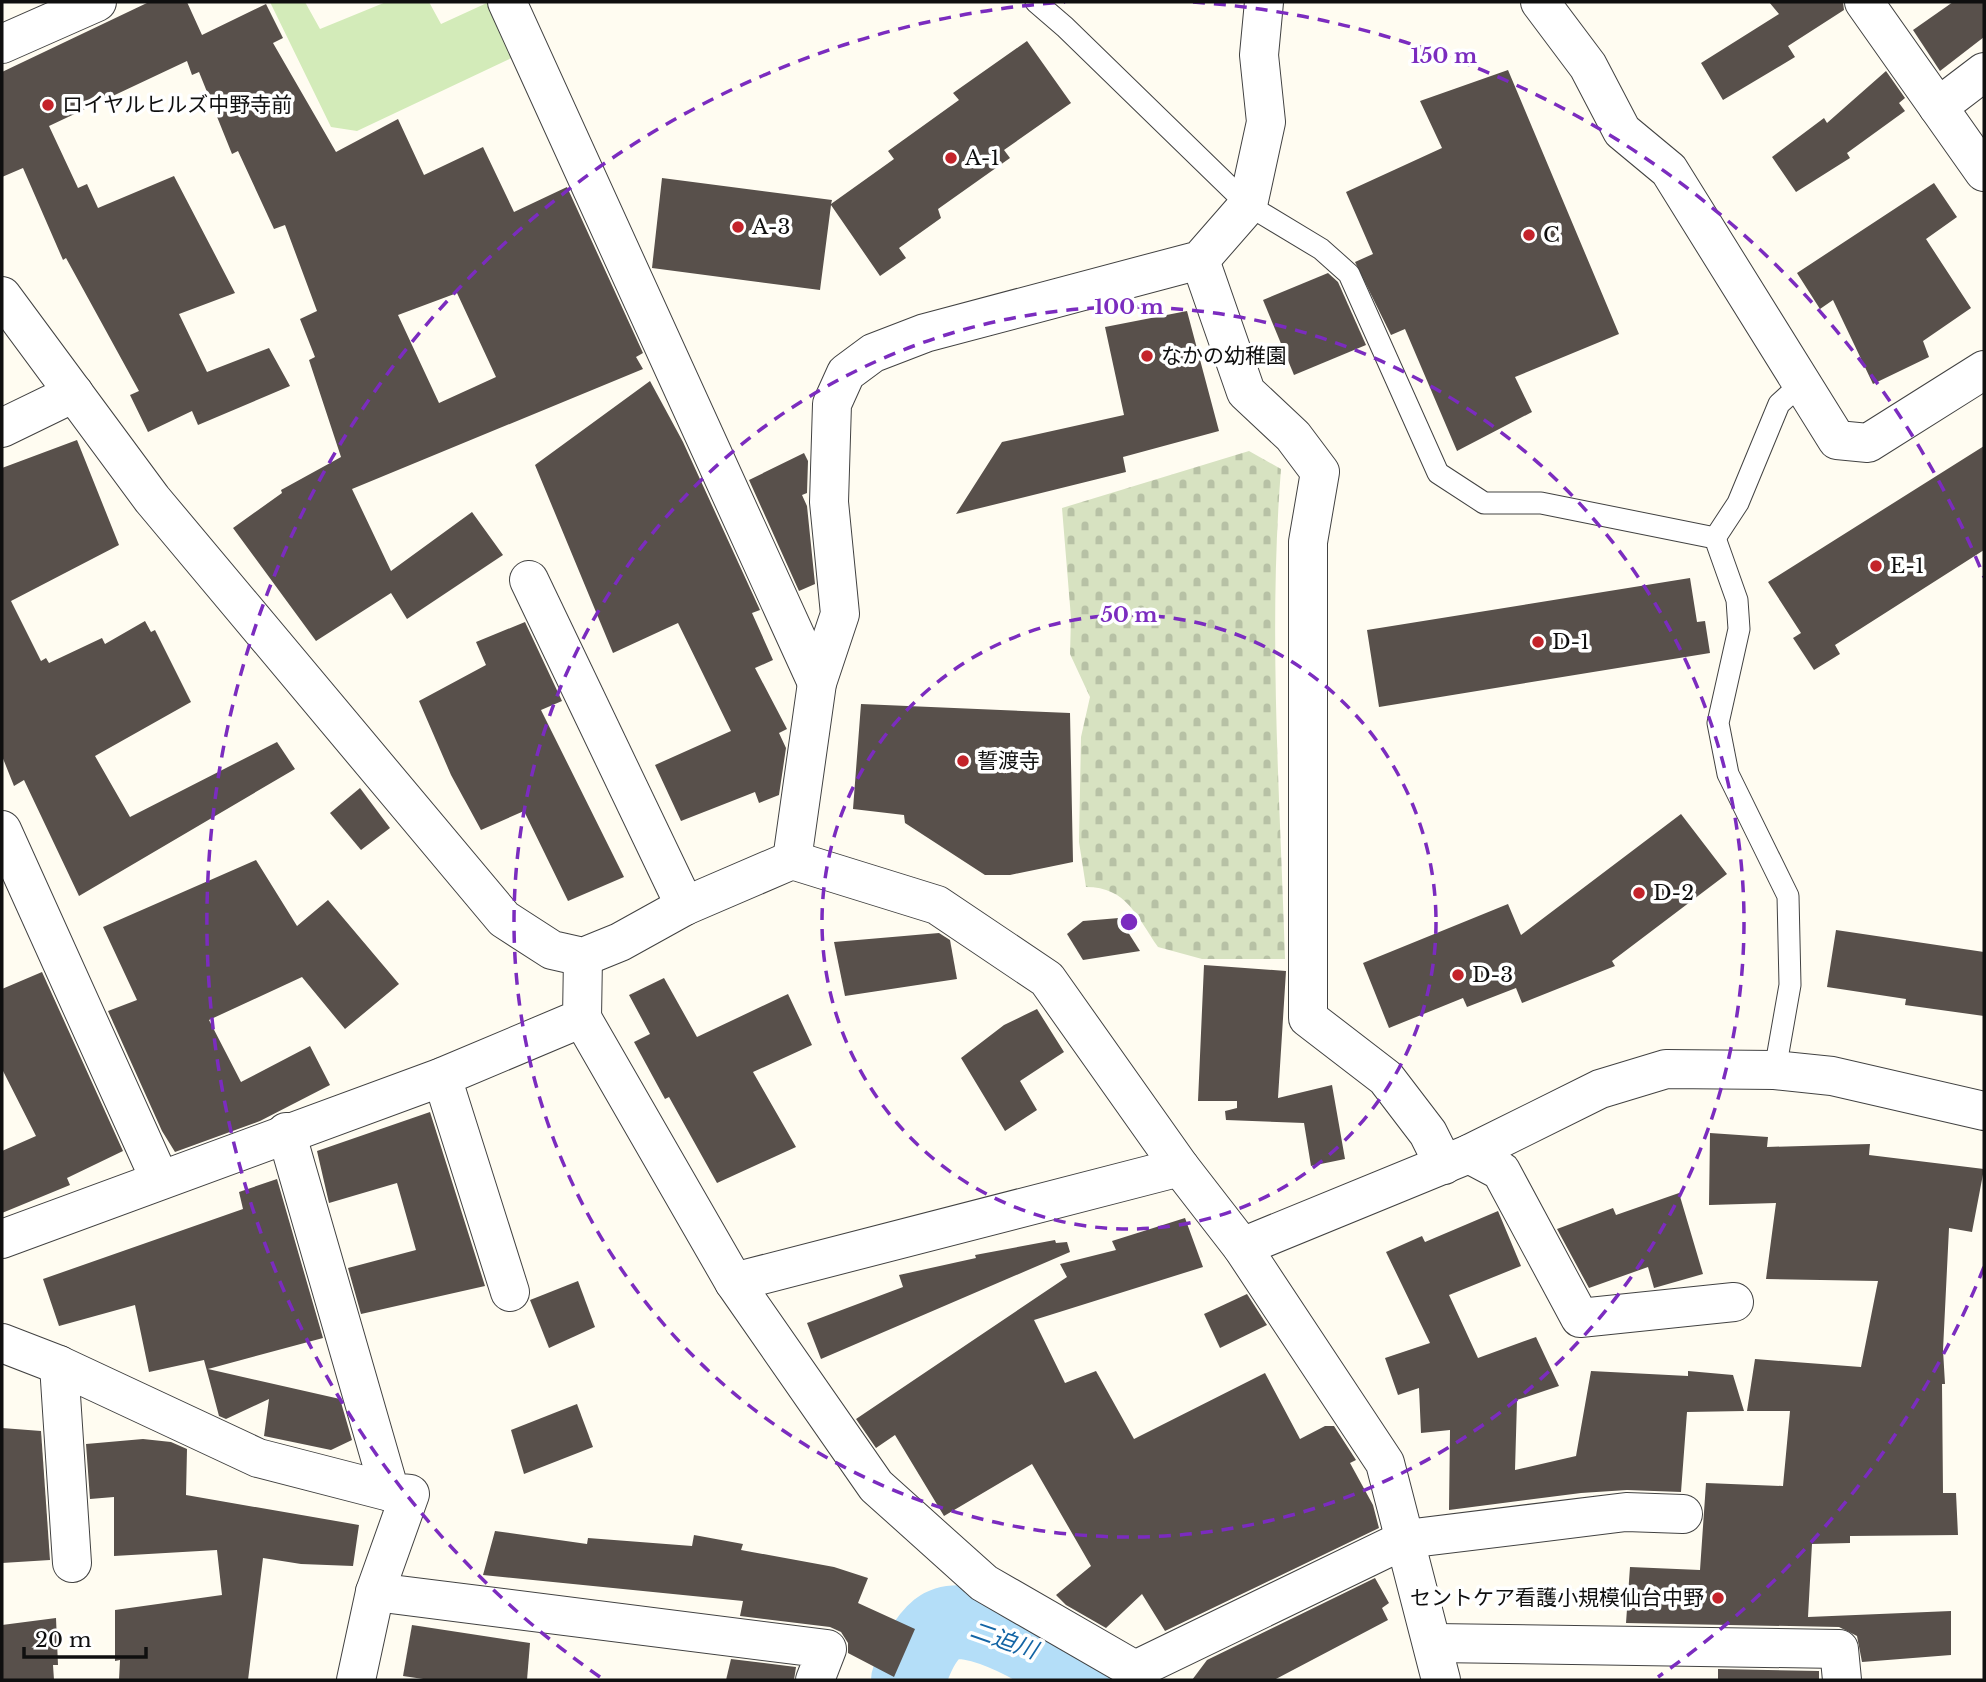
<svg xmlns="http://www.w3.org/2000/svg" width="1986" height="1682" font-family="'Libre Baskerville','Noto Sans JP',serif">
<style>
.cemetery{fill:url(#cemetery-stones)}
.park{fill:#d3ebb9}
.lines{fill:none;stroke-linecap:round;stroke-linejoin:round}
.river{stroke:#b4def8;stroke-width:74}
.building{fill:#58504b;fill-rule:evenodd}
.service-casing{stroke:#424242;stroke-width:23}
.minor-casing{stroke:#424242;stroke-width:40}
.tertiary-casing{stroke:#424242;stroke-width:40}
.service{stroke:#fff;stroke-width:21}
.minor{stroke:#fff;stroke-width:38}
.tertiary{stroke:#fff;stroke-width:38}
.ring{fill:none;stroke:#7b2cbf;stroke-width:3.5;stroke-dasharray:12 9}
.poi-dot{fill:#c3232a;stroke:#fff;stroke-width:2.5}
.labels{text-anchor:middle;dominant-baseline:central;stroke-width:7;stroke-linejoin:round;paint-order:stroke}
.poi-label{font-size:21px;fill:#0f0f0f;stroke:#fff;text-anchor:start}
.water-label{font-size:23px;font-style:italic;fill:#1465a5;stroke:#fff}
.centre{fill:#7b2cbf;stroke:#fff;stroke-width:3.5}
.ring-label{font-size:21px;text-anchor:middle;font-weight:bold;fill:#7b2cbf;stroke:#fff;stroke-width:7;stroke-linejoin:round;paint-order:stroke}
</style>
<defs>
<pattern id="cemetery-stones" width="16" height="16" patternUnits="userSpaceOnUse" patternTransform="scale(1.75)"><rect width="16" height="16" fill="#d7e2c1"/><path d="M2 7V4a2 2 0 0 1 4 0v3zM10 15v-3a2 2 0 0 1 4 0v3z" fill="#b7c1a5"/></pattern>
</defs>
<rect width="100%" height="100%" fill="#fffcf1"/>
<path class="cemetery" d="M 1249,451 L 1281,469 C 1268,633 1280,795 1285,959 L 1202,959 L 1158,947 C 1137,917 1127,887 1086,887 L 1079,842 L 1081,737 L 1090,697 L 1070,654 L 1071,618 L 1062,508 Z"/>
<polygon class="park" points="270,2 305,2 320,29 386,2 429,2 441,24 489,2 522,53 357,131 331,127"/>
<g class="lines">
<path class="river" d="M 908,1680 C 915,1662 922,1641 938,1628 C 970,1604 1057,1660 1082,1680"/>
</g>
<g class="building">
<path d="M 149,2 L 187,2 L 202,35 L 266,4 L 283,38 L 273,43 L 336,152 L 398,119 L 424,175 L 483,147 L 514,212 L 567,187 L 643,353 L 636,357 L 643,369 L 352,489 L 391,571 L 472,512 L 503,555 L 407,619 L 391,593 L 316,641 L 233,528 L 282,493 L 281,490 L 341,457 L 309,360 L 315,357 L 300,319 L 317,311 L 285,225 L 274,229 L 238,151 L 232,154 L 199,72 L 192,75 L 187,61 L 49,126 L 78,188 L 87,184 L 98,208 L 174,176 L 235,293 L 179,314 L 207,372 L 269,348 L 290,386 L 198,425 L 192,411 L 148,432 L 130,395 L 139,391 L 66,258 L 63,260 L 23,168 L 2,177 L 2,72 ZM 457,293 L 496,377 L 439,403 L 398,315 Z"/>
<polygon points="1769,2 1843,2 1844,10 1788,46 1795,57 1723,100 1701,63 1779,14"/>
<polygon points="1953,2 1984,2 1984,37 1940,71 1913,30"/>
<polygon points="1027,41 1071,103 1004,150 1010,158 938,209 941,218 899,248 906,258 880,276 831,205 820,290 652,268 662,178 832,200 831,204 894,159 888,151 959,100 953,93"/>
<polygon points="1508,70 1619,334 1515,377 1532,412 1457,451 1405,329 1391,335 1355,262 1373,254 1346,192 1442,148 1420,101"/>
<polygon points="1886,71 1905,98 1899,103 1905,111 1847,153 1850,158 1796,192 1772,157 1824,118 1827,123"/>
<polygon points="1934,183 1957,217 1926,239 1971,308 1923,341 1929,357 1873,384 1833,300 1820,309 1797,273"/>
<polygon points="1328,273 1338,282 1366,345 1294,375 1263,300"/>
<polygon points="1187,311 1219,431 1123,457 1126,472 956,514 1002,442 1124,415 1105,327"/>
<polygon points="650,381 683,442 760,610 752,613 773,660 755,668 787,729 779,733 786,748 779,795 759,803 755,792 681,821 655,765 731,731 678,623 613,653 535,465"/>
<polygon points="77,440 119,545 11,601 41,661 46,658 49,663 102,638 105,644 145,621 151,632 155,630 191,702 95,756 130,817 277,742 295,769 79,896 24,780 14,786 2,756 2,468"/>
<polygon points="1984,446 1984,550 1835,645 1840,654 1814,670 1793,638 1801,633 1768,582"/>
<polygon points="804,453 808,461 807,493 802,495 807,506 815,584 799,591 749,480"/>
<polygon points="1690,578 1697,622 1705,621 1710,653 1379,707 1367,630"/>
<polygon points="525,622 562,701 541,710 624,877 568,901 524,811 481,830 451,775 419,701 486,665 476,642"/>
<polygon points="861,704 1070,713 1073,862 1010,875 985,875 905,823 904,815 853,809"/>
<polygon points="360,788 390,828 361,850 330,813"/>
<polygon points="1681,814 1727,874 1612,961 1615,966 1522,1003 1516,988 1467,1007 1463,998 1389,1028 1363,963 1508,904 1521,935"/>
<polygon points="256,860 297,926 328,900 399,984 345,1029 302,977 209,1020 241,1082 310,1046 330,1085 260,1121 175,1152 162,1131 108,1011 137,1000 103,927"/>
<polygon points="1119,918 1140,951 1083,960 1067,934 1083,921"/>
<polygon points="1836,930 1984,952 1984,1016 1905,1005 1906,999 1827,987"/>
<polygon points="939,933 950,940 957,979 845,996 834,942"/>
<polygon points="1204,965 1286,971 1278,1098 1332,1085 1345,1159 1311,1166 1304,1123 1226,1120 1225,1111 1237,1108 1237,1101 1198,1101"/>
<polygon points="42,972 123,1151 67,1178 70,1185 2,1213 2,1151 36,1136 2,1069 2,989"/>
<polygon points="664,978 697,1037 788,994 812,1045 753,1072 796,1147 717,1183 669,1097 665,1099 634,1042 650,1034 629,995"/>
<polygon points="1037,1009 1064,1052 1020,1081 1037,1110 1005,1131 961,1058 1004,1025"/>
<polygon points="430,1112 485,1286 361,1314 348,1268 416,1250 397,1183 329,1203 317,1151"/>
<polygon points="1710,1133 1768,1137 1767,1147 1870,1144 1869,1155 1984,1169 1972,1232 1949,1228 1943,1350 1945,1384 1942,1384 1943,1493 1956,1493 1958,1535 1850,1536 1850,1543 1812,1544 1808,1617 1951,1611 1951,1655 1862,1662 1857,1636 1839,1627 1626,1623 1630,1567 1700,1570 1706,1483 1783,1486 1790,1411 1747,1411 1755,1359 1861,1367 1878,1281 1766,1279 1776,1203 1709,1205"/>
<polygon points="277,1179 323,1338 208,1369 340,1399 352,1440 331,1450 264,1436 269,1399 226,1419 219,1416 204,1360 149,1372 135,1305 59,1326 43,1279 243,1209 239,1192"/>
<polygon points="1679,1193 1703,1274 1654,1288 1648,1267 1589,1288 1557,1229 1613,1208 1616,1215"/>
<polygon points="1498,1211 1521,1266 1449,1295 1478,1358 1536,1337 1559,1386 1517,1400 1515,1470 1576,1456 1591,1371 1688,1376 1688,1371 1733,1375 1744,1411 1687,1412 1681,1492 1627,1490 1581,1493 1449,1510 1450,1430 1421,1433 1419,1388 1398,1395 1385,1358 1430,1343 1386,1252 1422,1236 1425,1242"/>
<polygon points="1185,1218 1203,1267 1034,1320 1065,1383 1096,1371 1134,1439 1265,1373 1300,1439 1325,1426 1334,1426 1356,1460 1350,1463 1373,1505 1379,1528 1165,1631 1142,1594 1106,1628 1066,1605 1056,1595 1091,1566 1032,1464 944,1516 895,1435 876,1448 856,1419 1067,1277 1060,1264 1116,1250 1112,1241"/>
<polygon points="1055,1240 1056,1243 1067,1242 1070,1252 821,1359 807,1323 903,1287 899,1275 976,1258 975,1255"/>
<polygon points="578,1281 595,1327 549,1348 530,1300"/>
<polygon points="1247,1294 1267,1325 1220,1348 1204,1314"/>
<polygon points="577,1404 593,1447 524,1474 511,1430"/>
<polygon points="2,1428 41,1431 50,1560 2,1563"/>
<polygon points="143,1439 171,1442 187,1449 186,1495 359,1525 353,1566 301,1564 263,1558 248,1680 119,1680 120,1660 115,1661 115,1610 222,1595 217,1550 114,1556 114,1497 90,1499 86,1444"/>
<polygon points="495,1531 587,1544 588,1538 692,1546 694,1535 743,1544 741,1550 834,1567 868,1578 858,1603 915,1629 894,1677 848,1653 848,1643 841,1632 830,1627 740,1616 743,1601 483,1575"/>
<polygon points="1375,1578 1389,1603 1382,1608 1388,1620 1274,1680 1192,1680 1207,1660"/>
<polygon points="56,1618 58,1665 53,1665 54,1680 2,1680 2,1625"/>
<polygon points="412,1625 530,1643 527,1680 430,1680 403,1676"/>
<polygon points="731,1659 796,1667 794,1680 726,1680"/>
<polygon points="1718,1669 1819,1671 1819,1680 1718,1680"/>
</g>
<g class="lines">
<defs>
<g id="service">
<polyline points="1036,2 1065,27 1248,205 1321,249 1349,274 1438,473 1484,503 1541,503 1715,538 1737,600 1739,629 1718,723 1728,774 1788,896 1790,985 1775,1070"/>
<polyline points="1715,538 1738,503 1779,404 1801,384"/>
</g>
<g id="minor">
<polyline points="507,2 817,683"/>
<polyline points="1540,2 1588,66 1622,131 1669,170 1837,440 1868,443 1984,370"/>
<polyline points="1864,2 1984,172"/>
<polyline points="2,44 97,2"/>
<polyline points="1938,107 1984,72"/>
<polyline points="1200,260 1246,392 1293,436 1320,472 1308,542 1308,1018 1386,1078 1428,1133 1444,1165"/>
<polyline points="2,428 74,393"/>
<polyline points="529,580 685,906"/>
<polyline points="2,830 160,1180"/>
<polyline points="792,860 817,683 840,614 829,502 832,404 846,373 873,353 925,333 1200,260 1248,205 1266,122 1259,55 1264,2"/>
<polyline points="582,1018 734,1282 876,1486 984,1583 1135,1670 1406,1539 1626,1512 1683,1514"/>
<polyline points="442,1077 510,1292"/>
<polyline points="286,1132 390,1492 410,1494 375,1592 356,1680"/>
<polyline points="1469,1154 1501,1171 1580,1318 1734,1302"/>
<polyline points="734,1282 1180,1167"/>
<polyline points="2,1343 59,1365 258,1458 390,1492"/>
<polyline points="59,1365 72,1563"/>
<polyline points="375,1592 827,1649 815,1680"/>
<polyline points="1434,1643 1839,1649 1842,1680"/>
</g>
<g id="tertiary">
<polyline points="2,296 152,499 504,919 552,950 583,957 620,942 685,906 792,860 937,905 1047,979 1180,1167 1242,1247 1385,1463 1441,1680"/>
<polyline points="2,1239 442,1077 582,1018 583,957"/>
<polyline points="1242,1247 1469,1154 1600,1089 1666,1069 1775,1070 1832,1076 1984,1111"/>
</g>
</defs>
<use href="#service" class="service-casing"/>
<use href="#minor" class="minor-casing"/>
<use href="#tertiary" class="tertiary-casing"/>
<use href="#service" class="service"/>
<use href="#minor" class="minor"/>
<use href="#tertiary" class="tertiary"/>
</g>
<g class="ring">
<circle cx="1129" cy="922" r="307"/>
<circle cx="1129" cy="922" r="615"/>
<path d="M1984 1267A922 922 0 0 1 1658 1677M600 1677A922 922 0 0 1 1065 2M1193 2A922 922 0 0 1 1984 577"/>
</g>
<g class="poi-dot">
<circle cx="48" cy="105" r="7"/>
<circle cx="951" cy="158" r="7"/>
<circle cx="738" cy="227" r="7"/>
<circle cx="1529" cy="235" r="7"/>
<circle cx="1147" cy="356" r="7"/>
<circle cx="1876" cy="566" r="7"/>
<circle cx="1538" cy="642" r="7"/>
<circle cx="963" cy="761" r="7"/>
<circle cx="1639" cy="893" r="7"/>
<circle cx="1458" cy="975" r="7"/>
<circle cx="1718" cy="1598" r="7"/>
</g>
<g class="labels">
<g class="poi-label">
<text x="62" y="105">ロイヤルヒルズ中野寺前</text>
<text x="965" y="158">A-1</text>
<text x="752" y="227">A-3</text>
<text x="1543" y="235">C</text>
<text x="1161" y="356">なかの幼稚園</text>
<text x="1890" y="566">E-1</text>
<text x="1552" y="642">D-1</text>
<text x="977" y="761">誓渡寺</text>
<text x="1653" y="893">D-2</text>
<text x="1472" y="975">D-3</text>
<text x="1704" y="1598" text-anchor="end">セントケア看護小規模仙台中野</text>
</g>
<g class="water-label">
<text transform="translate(1004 1640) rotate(19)">二迫川</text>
</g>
</g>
<circle cx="1129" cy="922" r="10" class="centre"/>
<g class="ring-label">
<text x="1444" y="63">150 m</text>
<text x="1129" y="314">100 m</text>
<text x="1129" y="622">50 m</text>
</g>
<rect width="1986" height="1682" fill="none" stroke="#0f0f0f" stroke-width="7"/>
<path d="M24 1647v10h122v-10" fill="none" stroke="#0f0f0f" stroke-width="3.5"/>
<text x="35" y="1647" font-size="21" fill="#0f0f0f" stroke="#ffffff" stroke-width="5" paint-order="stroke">20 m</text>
</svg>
